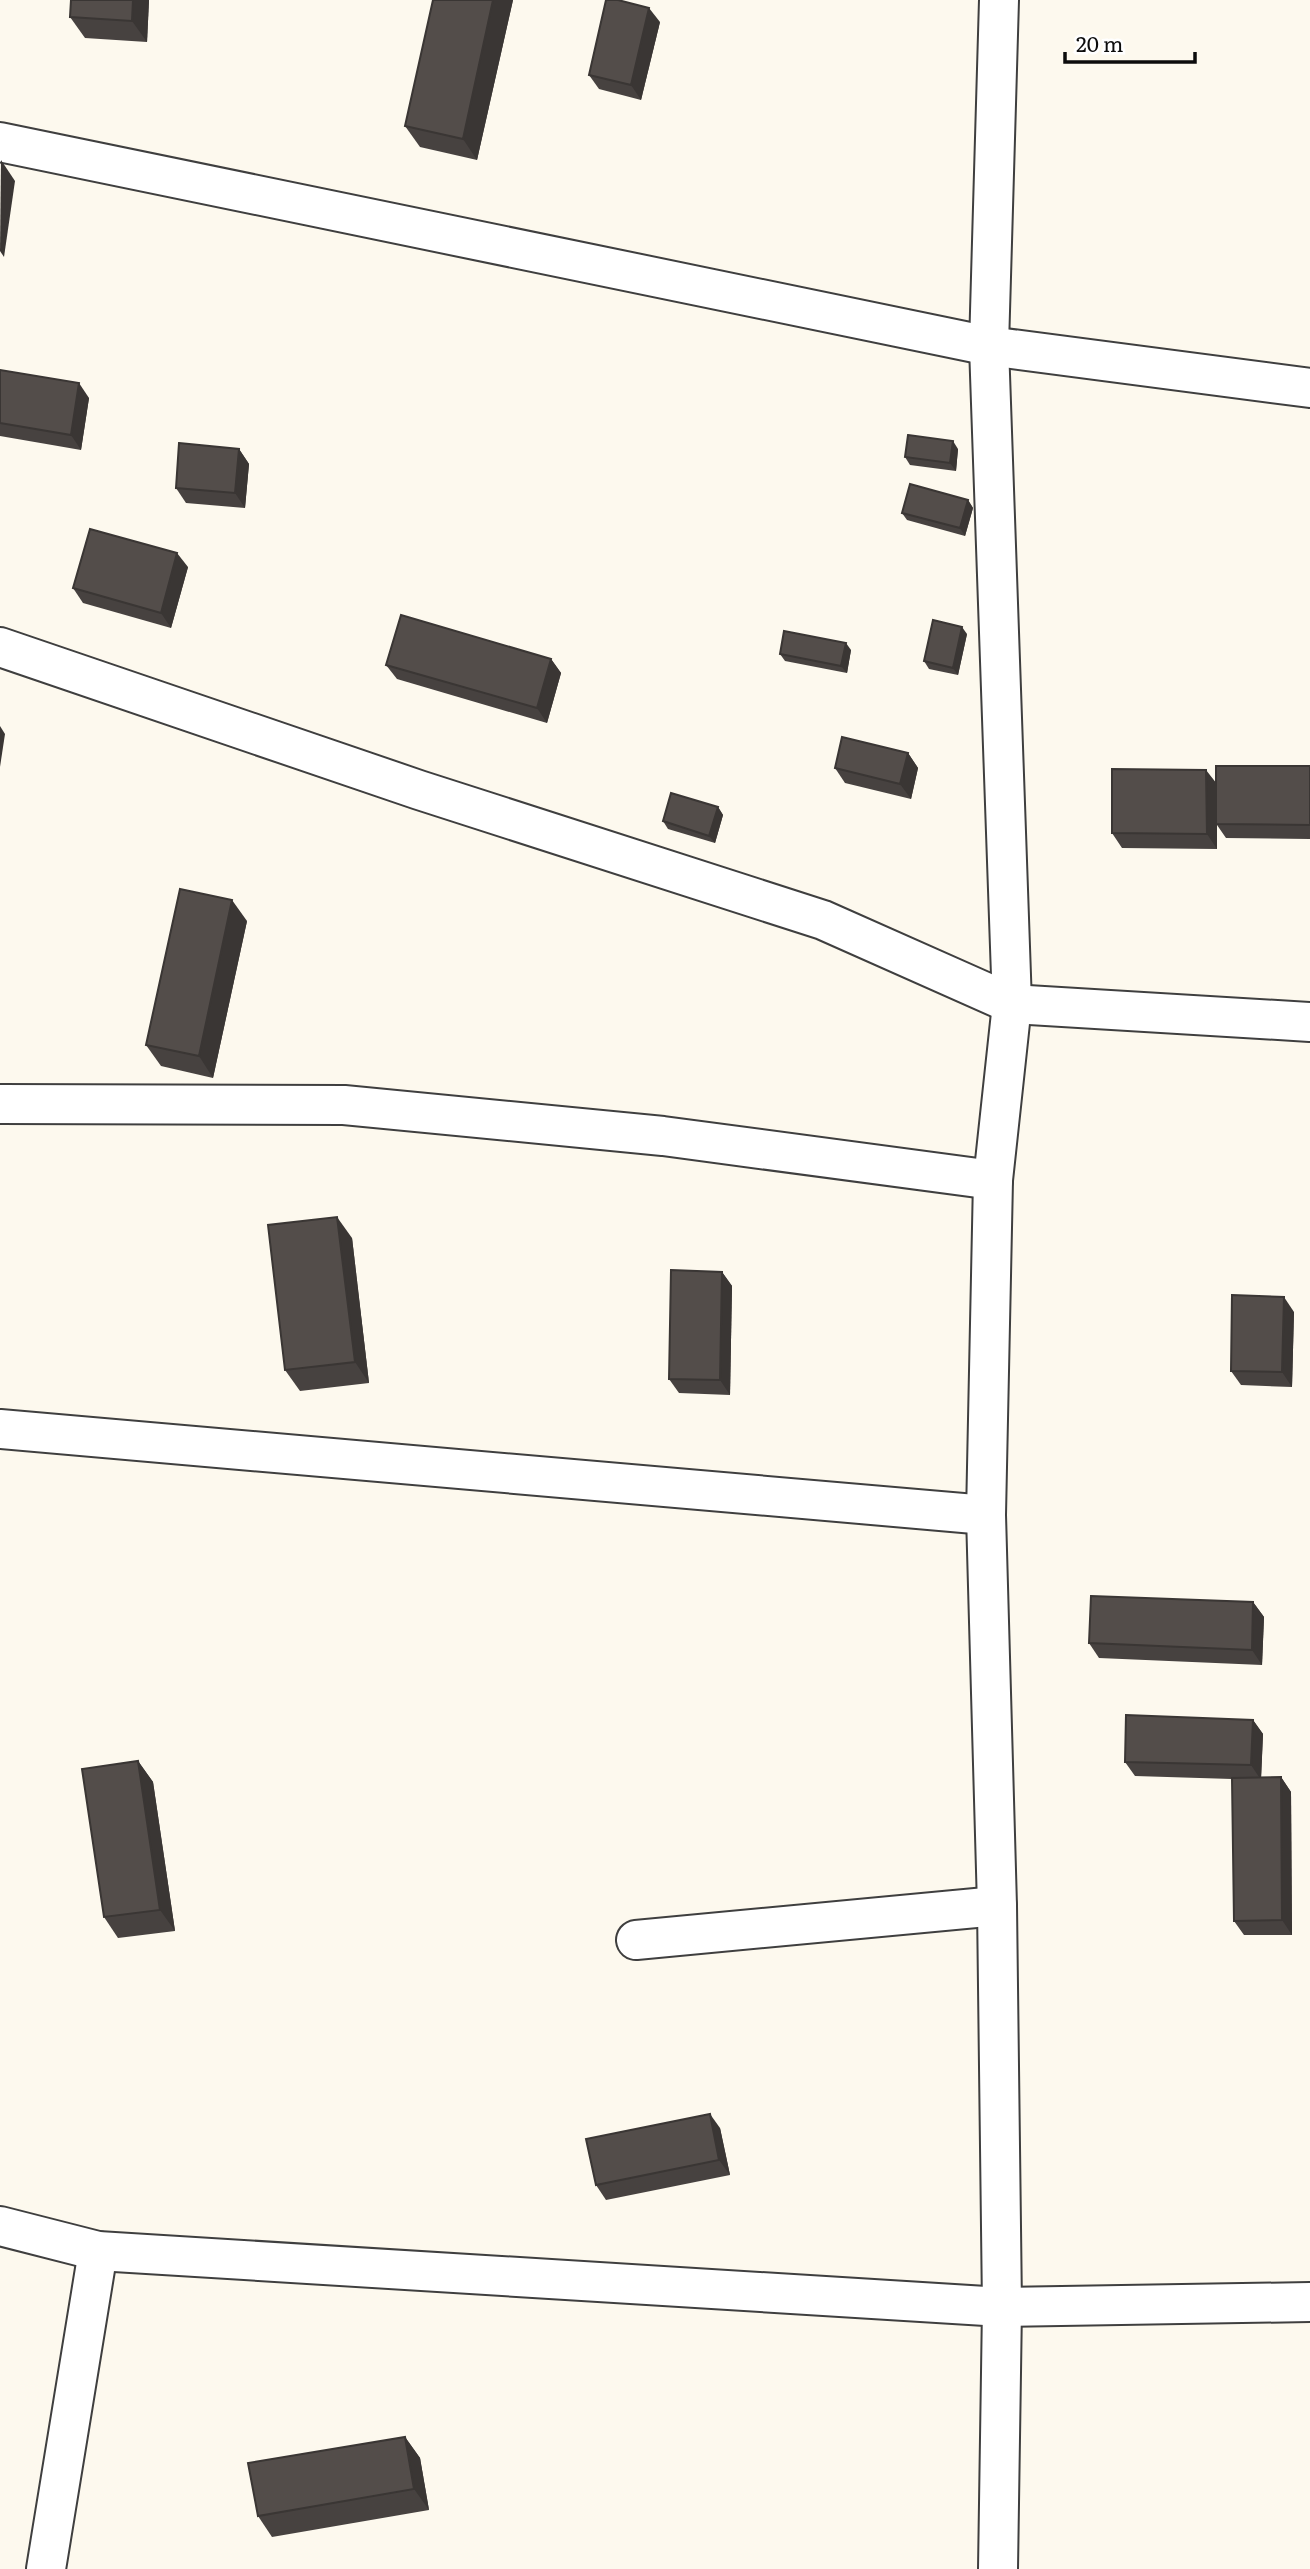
<svg xmlns="http://www.w3.org/2000/svg" width="1310" height="2569" font-family="Literata,serif">
<style>
.lines{fill:none;stroke-linecap:round;stroke-linejoin:round}
.minor-casing{stroke:#3f3f3f;stroke-width:42}
.minor{stroke:#fff;stroke-width:38}
.wall{fill:#474240}
.shaded-wall{fill:#3a3634}
.building{fill:#534d4a;stroke:#3a3634;stroke-width:2}
</style>
<rect width="100%" height="100%" fill="#fdf9ee"/>
<g class="lines">
<defs>
<g id="minor">
<polyline points="0,142 989,346 1310,388"/>
<polyline points="0,647 419,790 823,920 1012,1004 1310,1022"/>
<polyline points="0,1104 344,1105 663,1136 993,1180"/>
<polyline points="0,1429 986,1515"/>
<polyline points="636,1940 997,1906"/>
<polyline points="0,2226 98,2251 1002,2307 1310,2302"/>
<polyline points="46,2569 98,2251"/>
<polyline points="998,2569 1002,2307 997,1906 986,1515 993,1180 1012,1004 989,346 999,0"/>
</g>
</defs>
<use href="#minor" class="minor-casing"/>
<use href="#minor" class="minor"/>
</g>
<g class="wall">
<polygon points="149,0 147,42 85,38 70,17"/>
<polygon points="433,0 513,0 477,160 420,147 405,126"/>
<polygon points="660,22 641,100 599,89 589,75"/>
<polygon points="0,370 89,398 81,450 0,436"/>
<polygon points="239,449 249,464 245,508 186,503 176,488"/>
<polygon points="958,449 956,471 910,465 905,457"/>
<polygon points="968,500 973,508 965,536 907,520 902,513"/>
<polygon points="188,567 171,628 83,603 73,588"/>
<polygon points="967,634 958,675 929,669 924,661"/>
<polygon points="851,650 847,673 785,661 780,654"/>
<polygon points="551,659 561,673 547,723 397,679 386,665"/>
<polygon points="908,753 918,768 911,799 845,783 835,768"/>
<polygon points="1310,766 1310,839 1226,838 1217,825 1217,849 1122,848 1112,833 1216,783"/>
<polygon points="718,807 723,815 715,843 668,829 663,821"/>
<polygon points="247,921 213,1078 161,1066 146,1045"/>
<polygon points="352,1238 369,1383 300,1391 285,1370"/>
<polygon points="722,1272 732,1286 730,1395 679,1393 669,1379"/>
<polygon points="1294,1312 1292,1387 1241,1385 1231,1371"/>
<polygon points="1253,1602 1264,1617 1262,1665 1099,1658 1089,1643"/>
<polygon points="1253,1720 1263,1734 1261,1778 1281,1777 1291,1792 1292,1935 1244,1935 1234,1921 1232,1779 1135,1776 1125,1762"/>
<polygon points="138,1761 153,1782 175,1931 118,1938 104,1917"/>
<polygon points="720,2128 730,2175 606,2200 596,2185"/>
<polygon points="405,2437 420,2458 429,2510 272,2537 258,2516"/>
</g>
<g class="shaded-wall">
<polygon points="133,0 149,0 147,42 132,21"/>
<polygon points="493,0 513,0 477,160 463,139"/>
<polygon points="649,8 660,22 641,100 631,85"/>
<polygon points="1,160 15,181 4,257 0,251"/>
<polygon points="79,383 89,398 81,450 71,435"/>
<polygon points="953,441 958,449 956,471 950,463"/>
<polygon points="239,449 249,464 245,508 235,493"/>
<polygon points="968,500 973,508 965,536 960,528"/>
<polygon points="177,553 188,567 171,628 161,613"/>
<polygon points="962,627 967,634 958,675 953,668"/>
<polygon points="846,643 851,650 847,673 841,666"/>
<polygon points="551,659 561,673 547,723 537,708"/>
<polygon points="0,726 5,734 0,767"/>
<polygon points="908,753 918,768 911,799 900,784"/>
<polygon points="1206,770 1217,784 1216,824 1217,825 1217,849 1207,834"/>
<polygon points="718,807 723,815 715,843 709,836"/>
<polygon points="232,900 247,921 213,1078 199,1056"/>
<polygon points="337,1217 352,1238 369,1383 355,1362"/>
<polygon points="722,1272 732,1286 730,1395 720,1380"/>
<polygon points="1284,1297 1294,1312 1292,1387 1282,1372"/>
<polygon points="1253,1602 1264,1617 1262,1665 1252,1650"/>
<polygon points="1253,1720 1263,1734 1261,1780 1251,1765"/>
<polygon points="138,1761 153,1782 175,1931 160,1910"/>
<polygon points="1281,1777 1291,1792 1292,1935 1282,1920"/>
<polygon points="710,2114 720,2128 730,2175 719,2160"/>
<polygon points="405,2437 420,2458 429,2510 414,2489"/>
</g>
<g class="building">
<polygon points="71,0 133,0 132,21 70,17"/>
<polygon points="433,0 493,0 463,139 405,126"/>
<polygon points="606,0 618,0 649,8 631,85 589,75"/>
<polygon points="0,370 79,383 71,435 0,423"/>
<polygon points="908,435 953,441 950,463 905,457"/>
<polygon points="179,443 239,449 235,493 176,488"/>
<polygon points="910,484 968,500 960,528 902,513"/>
<polygon points="90,529 177,553 161,613 73,588"/>
<polygon points="401,615 551,659 537,708 386,665"/>
<polygon points="933,620 962,627 953,668 924,661"/>
<polygon points="784,631 846,643 841,666 780,654"/>
<polygon points="842,737 908,753 900,784 835,768"/>
<polygon points="1216,766 1310,766 1310,825 1216,824"/>
<polygon points="1112,769 1206,770 1207,834 1112,833"/>
<polygon points="671,793 718,807 709,836 663,821"/>
<polygon points="180,889 232,900 199,1056 146,1045"/>
<polygon points="337,1217 355,1362 285,1370 268,1225"/>
<polygon points="671,1270 722,1272 720,1380 669,1379"/>
<polygon points="1232,1295 1284,1297 1282,1372 1231,1371"/>
<polygon points="1091,1596 1253,1602 1252,1650 1089,1643"/>
<polygon points="1126,1715 1253,1720 1251,1765 1125,1762"/>
<polygon points="138,1761 160,1910 104,1917 82,1769"/>
<polygon points="1281,1777 1282,1920 1234,1921 1232,1778"/>
<polygon points="710,2114 719,2160 596,2185 586,2139"/>
<polygon points="405,2437 414,2489 258,2516 248,2463"/>
</g>
<path d="M1065 52v10h130v-10" fill="none" stroke="#0c0c0c" stroke-width="3.5"/>
<text x="1076" y="52" font-size="21" fill="#0c0c0c" stroke="#ffffff" stroke-width="5" paint-order="stroke">20 m</text>
</svg>
